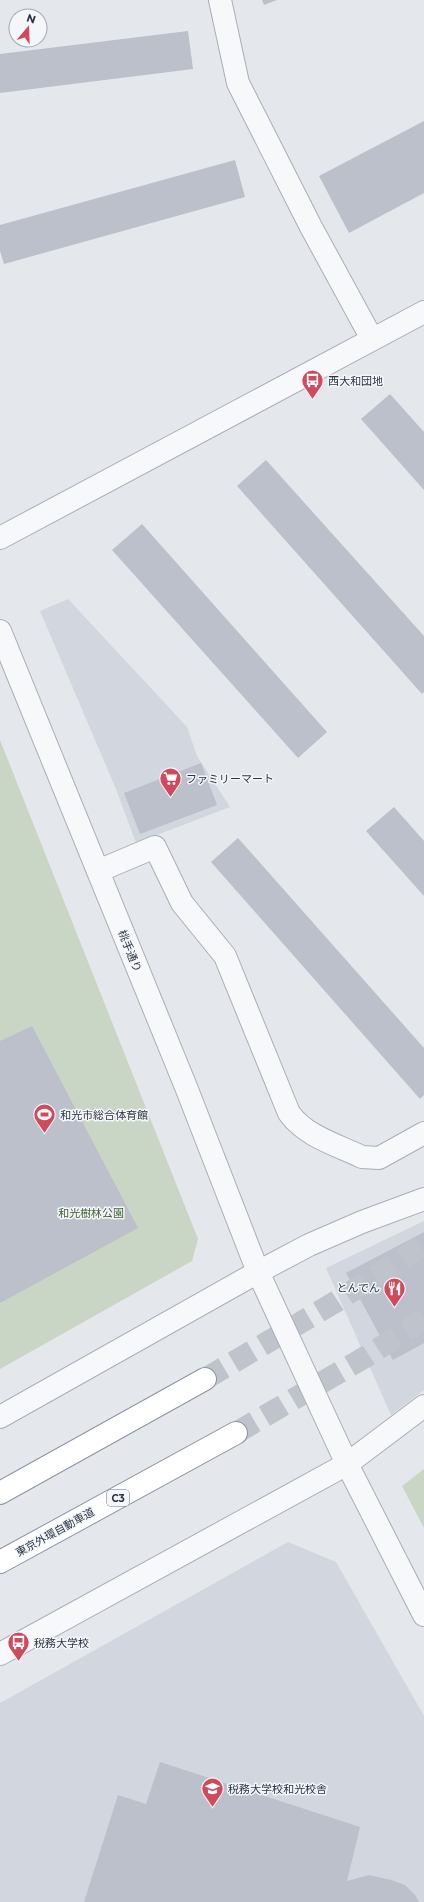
<svg xmlns="http://www.w3.org/2000/svg" width="424" height="1902" font-family="Montserrat,'Noto Sans JP',sans-serif">
<style>
.built{fill:#d2d6de}
.green{fill:#c9d6c5}
.building{fill:#bbc0ca}
.lines{fill:none;stroke-linecap:round;stroke-linejoin:round}
.highway-tunnel{stroke:#bfc3cb;stroke-width:22;stroke-dasharray:22 11;stroke-linecap:butt}
.minor-casing{stroke:#a9aeb7;stroke-width:24}
.highway-casing{stroke:#8b94a3;stroke-width:24}
.minor{stroke:#f7f8fa;stroke-width:22}
.highway{stroke:#fff;stroke-width:22}
.labels{text-anchor:middle;dominant-baseline:central;stroke-width:3;stroke-linejoin:round;paint-order:stroke}
.shield{fill:#f4f6f9;stroke:#676e7b;stroke-width:1}
.shield-label{font-size:10px;font-weight:bold;fill:#2b3445}
.poi-label{font-size:11px;fill:#2b3445;stroke:#f4f6f9;text-anchor:start}
.street-label{font-size:11px;fill:#2b3445;stroke:#f4f6f9}
.park-label{font-size:11px;fill:#3f6138;stroke:#f4f6f9}
</style>
<rect width="100%" height="100%" fill="#e4e7ec"/>
<g class="built">
<polygon points="68,599 187,727 197,756 230,807 136,843 116,789 40,611"/>
<polygon points="424,1221 424,1390 391,1415 326,1268"/>
<polygon points="288,1542 336,1562 424,1716 424,1902 0,1902 0,1703"/>
</g>
<g class="green">
<polygon points="0,740 198,1239 192,1261 0,1369"/>
<polygon points="424,1469 424,1528 402,1486"/>
</g>
<g class="building">
<polygon points="262,0 277,0 264,5"/>
<polygon points="188,31 193,69 0,93 0,54"/>
<polygon points="424,121 424,193 349,233 319,176"/>
<polygon points="235,160 245,197 4,264 0,251 0,225"/>
<polygon points="390,394 424,432 424,490 361,419"/>
<polygon points="266,460 424,636 424,692 422,694 237,486"/>
<polygon points="142,524 327,732 298,758 112,550"/>
<polygon points="201,763 217,805 140,834 124,793"/>
<polygon points="394,807 424,841 424,896 366,831"/>
<polygon points="238,838 424,1048 424,1095 420,1099 211,862"/>
<polygon points="32,1026 138,1228 0,1303 0,1041"/>
<polygon points="424,1232 424,1343 393,1360 346,1273"/>
<polygon points="160,1762 360,1827 347,1881 369,1875 391,1880 405,1885 416,1896 419,1902 84,1902 118,1795 146,1804"/>
</g>
<g class="lines">
<g class="highway-tunnel">
<polyline points="205,1379 337,1301 424,1244"/>
<polyline points="236,1433 367,1356 424,1319"/>
</g>
<defs>
<g id="minor">
<polyline points="220,0 238,83 311,227 372,339"/>
<polyline points="0,538 424,312"/>
<polyline points="0,631 186,1087 258,1272 347,1464 424,1615"/>
<path d="M 98,871 L 155,847 L 182,903 L 225,956 L 289,1113 C 305,1136 337,1145 362,1157 L 379,1158 L 424,1133"/>
<polyline points="0,1417 258,1272 309,1245 362,1222 424,1199"/>
<polyline points="0,1654 347,1464 424,1406"/>
</g>
<g id="highway">
<polyline points="0,1493 205,1379"/>
<polyline points="0,1562 236,1433"/>
</g>
</defs>
<use href="#minor" class="minor-casing"/>
<use href="#highway" class="highway-casing"/>
<use href="#minor" class="minor"/>
<use href="#highway" class="highway"/>
</g>
<defs>
<symbol id="bus-pin" viewBox="-11 -11 22 30"><path d="M0 17L-7.5 6A9.5 9.5 0 1 1 7.5 6Z" fill="#d1495b" stroke="#f4f6f9"/><path d="M-5-6H5V4H4V6H2V4H-2V6H-4V4H-5ZM-3.5-4V0h7V-4ZM-3.5 1.2v1.5H-2V1.2ZM2 1.2v1.5H3.5V1.2Z" fill="#fff"/></symbol>
<symbol id="supermarket-pin" viewBox="-11 -11 22 30"><path d="M0 17L-7.5 6A9.5 9.5 0 1 1 7.5 6Z" fill="#d1495b" stroke="#f4f6f9"/><path d="M-6-5.5h2.5l.6 2H6L4.5 2H-2.5L-4.4-4H-6ZM-1.5 3.2a1.3 1.3 0 1 0 .1 0ZM3 3.2a1.3 1.3 0 1 0 .1 0Z" fill="#fff"/></symbol>
<symbol id="stadium-pin" viewBox="-11 -11 22 30"><path d="M0 17L-7.5 6A9.5 9.5 0 1 1 7.5 6Z" fill="#d1495b" stroke="#f4f6f9"/><path d="M0-5a6.5 5 0 1 0 0 10a6.5 5 0 1 0 0-10ZM-3.5-1.8h7v3.6h-7Z" fill="#fff"/></symbol>
<symbol id="restaurant-pin" viewBox="-11 -11 22 30"><path d="M0 17L-7.5 6A9.5 9.5 0 1 1 7.5 6Z" fill="#d1495b" stroke="#f4f6f9"/><path d="M-5-6h1v4h1v-4h1v4h1v-4h1v5L-1.5 .5V6h-2V.5L-5-1ZM5-6V6H3V1.5H1.5Q1.5-4 5-6Z" fill="#fff"/></symbol>
<symbol id="university-pin" viewBox="-11 -11 22 30"><path d="M0 17L-7.5 6A9.5 9.5 0 1 1 7.5 6Z" fill="#d1495b" stroke="#f4f6f9"/><path d="M0-5L7-2L0 1L-7-2ZM-4 1L0 2.5L4 1V4Q0 6-4 4Z" fill="#fff"/></symbol>
</defs>
<g fill-rule="evenodd">
<use href="#bus-pin" x="300" y="368" width="25" height="34"/>
<use href="#supermarket-pin" x="158" y="766" width="25" height="34"/>
<use href="#stadium-pin" x="32" y="1102" width="25" height="34"/>
<use href="#restaurant-pin" x="382" y="1276" width="25" height="34"/>
<use href="#bus-pin" x="6" y="1630" width="25" height="34"/>
<use href="#university-pin" x="200" y="1776" width="25" height="34"/>
</g>
<g class="labels">
<rect class="shield" x="107" y="1490" width="22" height="16" rx="3"/>
<g class="shield-label">
<text x="118" y="1498">C3</text>
</g>
<g class="poi-label">
<text x="328" y="381">西大和団地</text>
<text x="186" y="779">ファミリーマート</text>
<text x="60" y="1115">和光市総合体育館</text>
<text x="380" y="1288" text-anchor="end">とんでん</text>
<text x="34" y="1643">税務大学校</text>
<text x="228" y="1789">税務大学校和光校舎</text>
</g>
<g class="street-label">
<text transform="translate(130 951) rotate(68)">桃手通り</text>
<text transform="translate(55 1532) rotate(-29)">東京外環自動車道</text>
</g>
<g class="park-label">
<text x="91" y="1213">和光樹林公園</text>
</g>
</g>
<g transform="translate(28 28) rotate(19)"><circle r="19" fill="#f4f6f9" stroke="#a4a8b1"/>
<path d="M0-3L7 15L0 10L-7 15Z" fill="#d1495b"/>
<text y="-6" font-size="11" font-weight="bold" text-anchor="middle" fill="#2b3445">N</text>
</g>
</svg>
